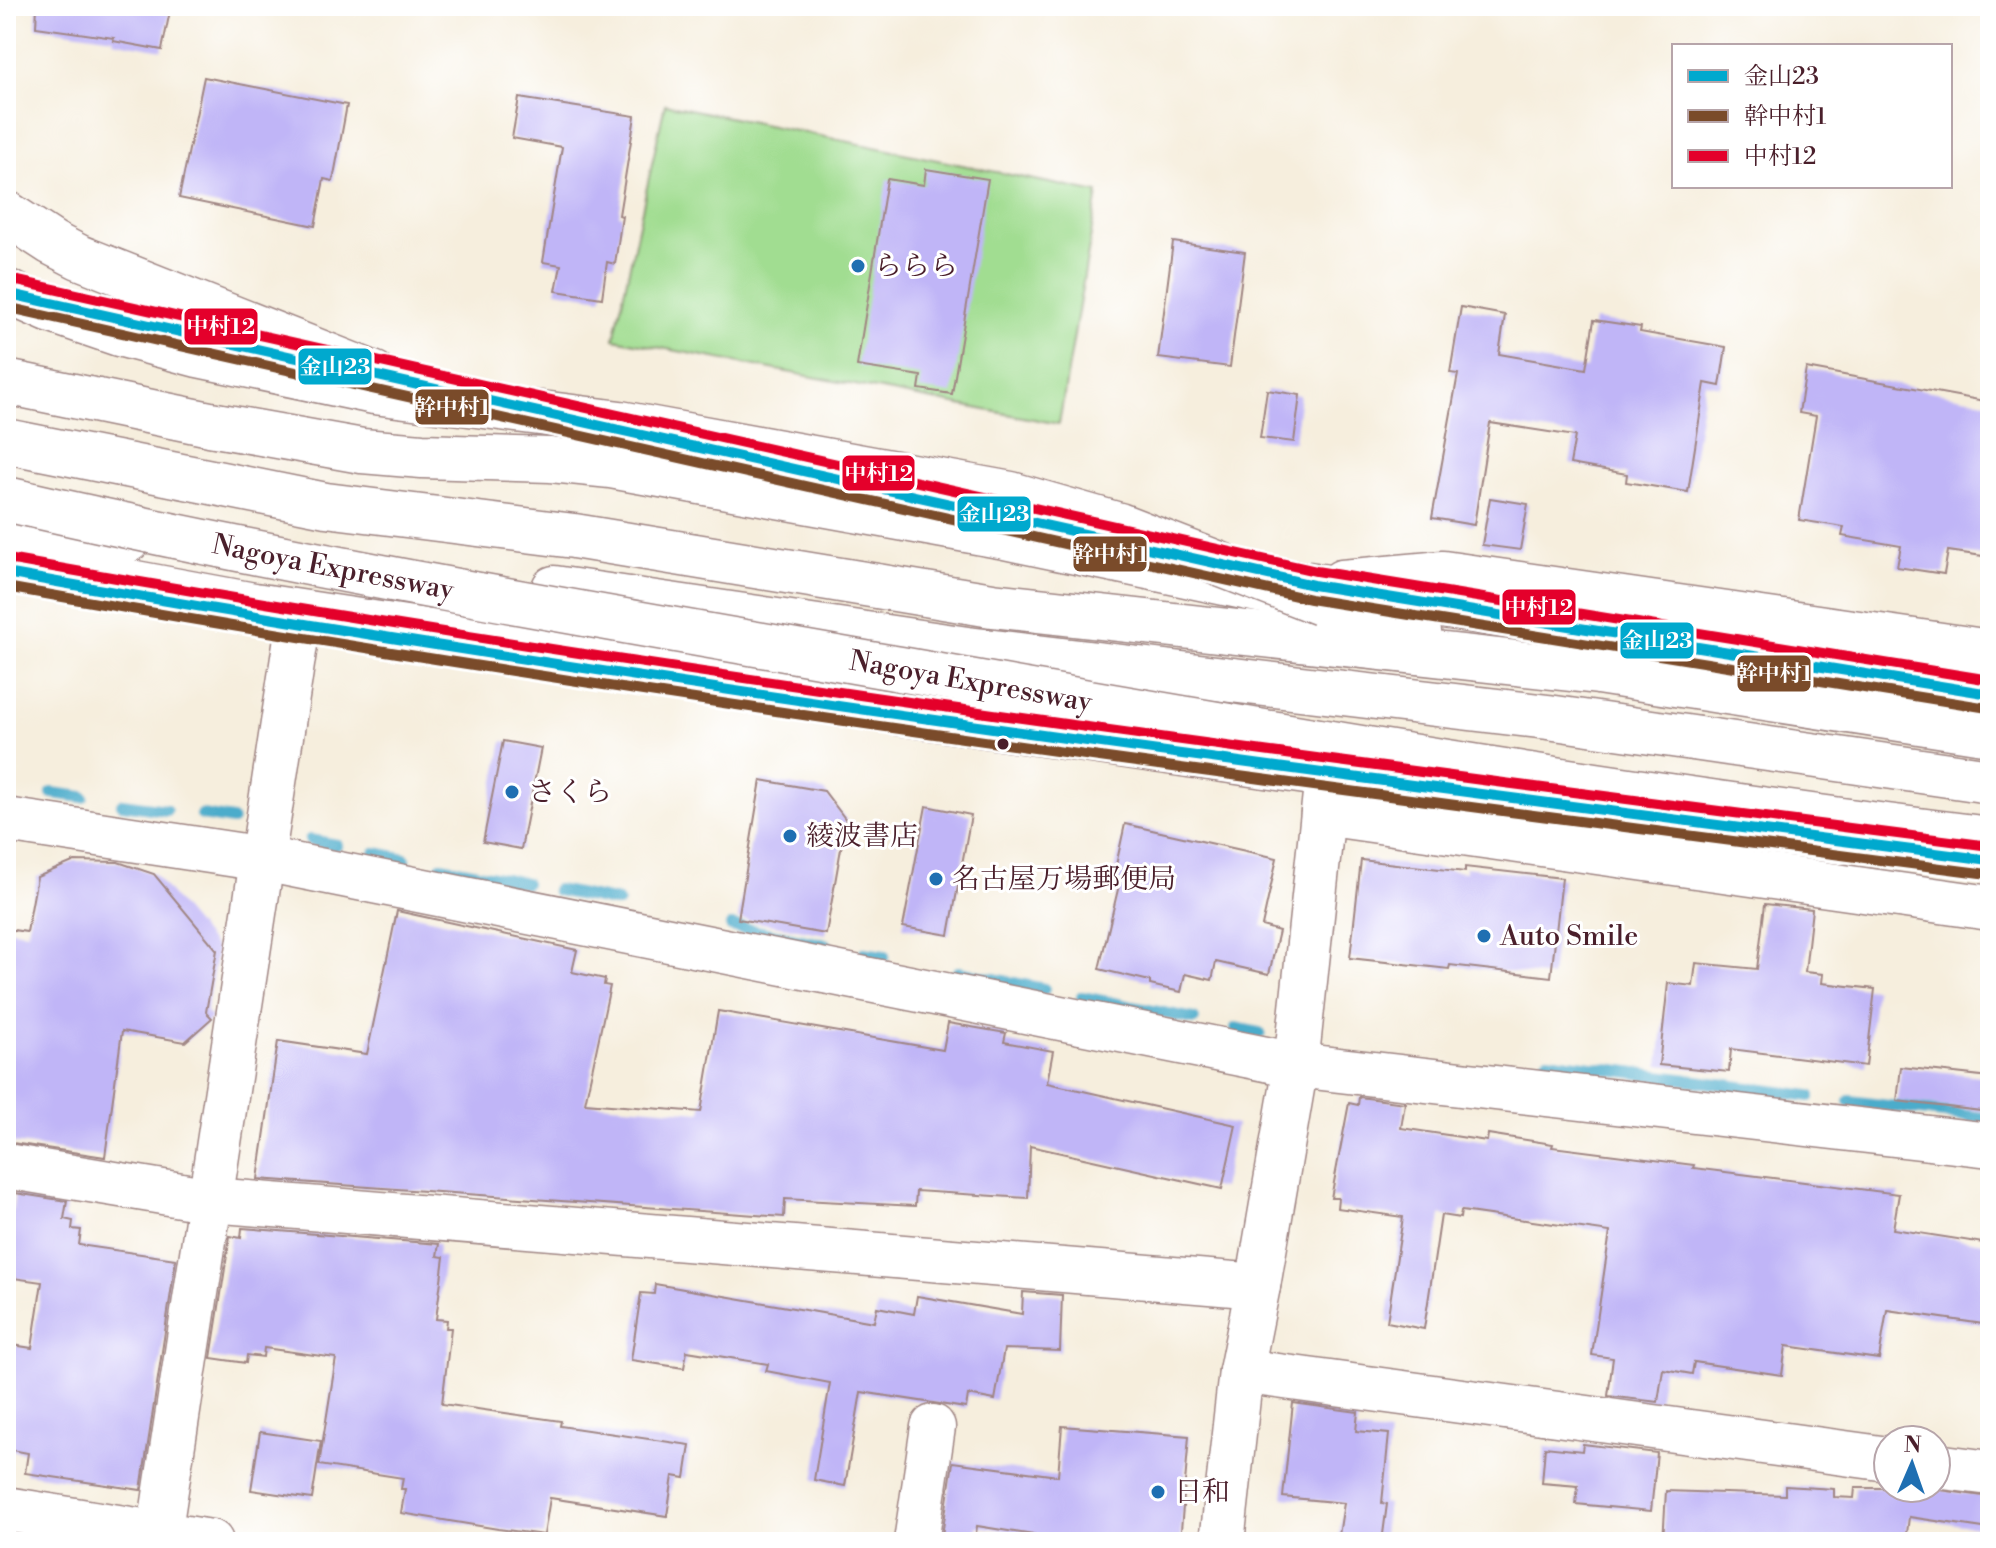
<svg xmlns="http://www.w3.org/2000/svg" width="1996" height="1548" font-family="'Libre Bodoni','Noto Serif JP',serif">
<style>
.green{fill:#a1dd91;stroke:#767e5e;stroke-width:2}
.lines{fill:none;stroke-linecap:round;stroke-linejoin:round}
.stream{stroke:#4caccb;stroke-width:12}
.building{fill:#c0b5f7}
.minor-casing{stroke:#a08684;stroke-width:47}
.major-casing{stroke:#a08684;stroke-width:47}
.highway-casing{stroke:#a08684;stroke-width:47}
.minor{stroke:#fff;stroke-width:44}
.major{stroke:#fff;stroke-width:44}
.highway{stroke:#fff;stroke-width:44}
.highway-bridge-casing{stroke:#a08684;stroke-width:47;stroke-linecap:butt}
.highway-bridge{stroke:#fff;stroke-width:44}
.bus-1-casing{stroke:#fff;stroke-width:16}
.bus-2-casing{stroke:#fff;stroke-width:16}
.bus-3-casing{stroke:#fff;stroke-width:16}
.bus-1{stroke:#00a9ce;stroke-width:10}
.bus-2{stroke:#7a4b2a;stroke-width:10}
.bus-3{stroke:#e4002b;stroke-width:10}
.poi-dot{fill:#1f6fb2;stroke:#fff;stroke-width:3}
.bus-dot{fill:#4a1f2b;stroke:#fff;stroke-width:3}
.labels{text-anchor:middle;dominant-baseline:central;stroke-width:6;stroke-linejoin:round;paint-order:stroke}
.poi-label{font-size:28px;fill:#4a1f2b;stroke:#fff;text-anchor:start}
.street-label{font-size:28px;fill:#4a1f2b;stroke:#fff}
.line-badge{stroke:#fff;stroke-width:3}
.badge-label{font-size:22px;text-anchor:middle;font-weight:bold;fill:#fff}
</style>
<rect width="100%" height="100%" fill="#fff"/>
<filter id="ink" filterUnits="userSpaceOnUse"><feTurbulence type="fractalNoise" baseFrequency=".0125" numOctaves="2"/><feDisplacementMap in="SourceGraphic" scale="16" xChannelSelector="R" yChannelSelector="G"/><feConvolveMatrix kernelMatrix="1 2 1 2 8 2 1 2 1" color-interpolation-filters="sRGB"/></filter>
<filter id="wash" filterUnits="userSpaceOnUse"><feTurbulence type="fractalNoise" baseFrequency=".006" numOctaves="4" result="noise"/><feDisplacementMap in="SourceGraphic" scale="32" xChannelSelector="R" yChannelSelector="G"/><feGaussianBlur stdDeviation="1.8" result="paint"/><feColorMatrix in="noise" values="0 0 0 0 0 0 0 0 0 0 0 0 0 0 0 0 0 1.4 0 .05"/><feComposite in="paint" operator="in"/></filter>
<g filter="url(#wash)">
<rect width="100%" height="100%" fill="#f6eedd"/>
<polygon class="green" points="665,104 1098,193 1059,424 614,339"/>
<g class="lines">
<g class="stream">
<polyline points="52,793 83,797"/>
<polyline points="122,804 166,810"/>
<polyline points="202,815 232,820"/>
<polyline points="310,840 337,845"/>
<polyline points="375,853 405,859"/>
<polyline points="441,867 525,883"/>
<polyline points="557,890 618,902"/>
<polyline points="731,926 826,945"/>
<polyline points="864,953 884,956"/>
<polyline points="958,972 1044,989"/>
<polyline points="1082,997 1194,1019"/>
<polyline points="1236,1028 1260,1033"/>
<polyline points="1547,1061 1810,1096"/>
<polyline points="1850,1101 1990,1119"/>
</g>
</g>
<g id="blocks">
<g class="building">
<polygon points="37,6 171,6 162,50 113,41 114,38 36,27"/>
<polygon points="204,77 347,105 333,181 324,179 315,226 179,198"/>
<polygon points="519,98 635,116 619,215 622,216 615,264 607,262 602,298 556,291 561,265 543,262 562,147 512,138"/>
<polygon points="926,169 988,179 952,394 919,389 921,376 857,366 887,179 924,185"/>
<polygon points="1173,242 1245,252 1230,367 1158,358"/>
<polygon points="1461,307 1505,315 1499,354 1586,369 1594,320 1641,327 1640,332 1726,347 1720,386 1705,383 1688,492 1626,482 1627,474 1570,464 1575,436 1490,423 1474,525 1432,518 1458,374 1450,373"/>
<polygon points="1806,368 1990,402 1990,557 1948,551 1944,574 1897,567 1901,546 1842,536 1844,527 1799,520 1816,416 1799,413"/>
<polygon points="1267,390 1300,395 1294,442 1260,438"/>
<polygon points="1490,498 1528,504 1520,550 1482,545"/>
<polygon points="503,741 541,748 521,849 483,842"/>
<polygon points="761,780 824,791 846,820 826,934 738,919"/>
<polygon points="926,806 971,815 949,935 903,927"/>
<polygon points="1125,824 1277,858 1262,926 1279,931 1269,974 1216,962 1212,980 1185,974 1181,992 1150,985 1150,981 1099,969 1120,881 1113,879"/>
<polygon points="1361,860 1465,872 1465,867 1562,878 1551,977 1450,965 1449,969 1350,958"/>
<polygon points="75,861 118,862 154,874 217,950 206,1012 212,1018 185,1042 122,1031 105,1157 6,1142 6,929 27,932 37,877"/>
<polygon points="1765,904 1812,909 1805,972 1823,974 1822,983 1875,989 1866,1066 1731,1049 1729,1072 1659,1065 1668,983 1693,986 1696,963 1757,969"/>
<polygon points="397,911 577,950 572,972 605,979 604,985 610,986 585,1103 701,1112 718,1011 943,1050 948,1023 1006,1033 1004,1042 1053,1051 1047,1083 1236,1125 1222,1189 1030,1146 1028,1198 916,1191 915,1206 785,1199 784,1217 258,1179 278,1041 367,1054"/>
<polygon points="1901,1067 1990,1077 1990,1112 1897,1101"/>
<polygon points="1359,1097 1405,1103 1401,1128 1487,1141 1488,1134 1507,1137 1553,1144 1552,1147 1694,1165 1693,1168 1899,1194 1893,1229 1990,1244 1990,1325 1887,1310 1879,1359 1786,1346 1782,1375 1694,1362 1692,1374 1663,1369 1658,1402 1608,1396 1613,1358 1592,1355 1610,1232 1461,1211 1460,1218 1441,1215 1424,1329 1387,1322 1403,1217 1337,1208 1338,1198 1331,1198 1349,1103 1358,1105"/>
<polygon points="15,1193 67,1201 64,1219 73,1221 72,1229 81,1230 79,1245 176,1259 141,1490 25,1473 28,1453 6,1449 6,1344 32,1348 42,1282 6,1277 6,1254"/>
<polygon points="242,1228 439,1244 437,1256 444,1257 436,1319 447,1320 446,1328 451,1328 442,1404 561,1421 560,1426 690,1445 685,1478 673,1476 667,1516 550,1498 544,1535 498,1529 401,1513 405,1489 401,1489 403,1478 319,1465 336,1358 264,1348 263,1357 247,1355 246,1363 211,1358 230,1236 241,1238"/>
<polygon points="655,1284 874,1322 877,1307 914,1314 917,1296 1022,1314 1023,1292 1062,1295 1060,1351 1004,1349 995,1400 968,1395 966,1408 861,1392 845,1486 814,1480 830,1383 766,1371 768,1364 687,1351 684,1368 631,1360 641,1293 654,1294"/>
<polygon points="1293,1403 1358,1412 1356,1431 1389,1434 1382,1503 1387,1504 1382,1542 1338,1542 1344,1503 1283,1497"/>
<polygon points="1062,1426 1189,1436 1180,1542 1110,1539 1110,1542 1053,1542 1053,1538 977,1526 975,1542 941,1542 953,1462 1058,1476"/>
<polygon points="260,1432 321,1441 312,1499 251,1490"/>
<polygon points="1583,1444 1657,1453 1651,1511 1576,1504 1578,1486 1542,1483 1545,1447 1582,1451"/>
<polygon points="1785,1486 1834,1489 1834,1497 1854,1498 1855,1488 1926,1488 1990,1497 1990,1529 1909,1517 1906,1542 1663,1542 1666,1491 1785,1495"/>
</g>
</g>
</g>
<g filter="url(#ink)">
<use href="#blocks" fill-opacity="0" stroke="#a08684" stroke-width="2"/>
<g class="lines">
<defs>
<g id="minor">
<polyline points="6,213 52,243 79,257 375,374"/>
<polyline points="1342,582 1443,573 1990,652"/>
<polyline points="1323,813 1990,908"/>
<polyline points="6,820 263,859 1296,1065 1990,1145"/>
<polyline points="6,1166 211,1200 1258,1286"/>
<polyline points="1241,1371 1888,1459"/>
<polyline points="1936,1466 1990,1473"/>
<polyline points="6,1509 211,1542"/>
<polyline points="158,1542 298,625"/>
<polyline points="916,1542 933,1427"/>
<polyline points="1222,1542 1241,1371 1258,1286 1296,1065 1327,775"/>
</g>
<g id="major">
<polyline points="1308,584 1990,694"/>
<polyline points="898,713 1327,775 1841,842"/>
</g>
<g id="highway">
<polyline points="6,382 210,424 362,451 422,456 551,460 611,466 1000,536 1320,603 1419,632"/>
<polyline points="6,441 326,505 574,536 992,605 1598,672 1990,733"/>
<polyline points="6,529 128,540"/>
<polyline points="6,559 254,605 425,631 983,703"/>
<polyline points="554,588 967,649 1548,717 1990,781"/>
</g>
</defs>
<use href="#minor" class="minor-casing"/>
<use href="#major" class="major-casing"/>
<use href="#highway" class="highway-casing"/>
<use href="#minor" class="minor"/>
<use href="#major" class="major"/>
<use href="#highway" class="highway"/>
<defs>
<g id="highway-bridge">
<polyline points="6,291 49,310 119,334 198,355 374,392 620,423 1011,494 1119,525 1320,603"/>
<path id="s1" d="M 6,499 C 301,567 602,617 900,669 C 1263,733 1625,795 1990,839"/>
</g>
</defs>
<use href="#highway-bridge" class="highway-bridge-casing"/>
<use href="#highway-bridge" class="highway-bridge"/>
<defs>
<g id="bus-1">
<polyline points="6,293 1313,585 1990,694"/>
<path d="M 6,573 C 664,690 1327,775 1990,860"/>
</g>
<g id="bus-2">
<polyline points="6,307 1310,599 1988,708"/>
<path d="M 6,587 C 663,704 1326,789 1988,874"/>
</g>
<g id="bus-3">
<polyline points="9,279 1316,571 1990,680"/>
<path d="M 8,559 C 665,676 1328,761 1990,846"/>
</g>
</defs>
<use href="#bus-1" class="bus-1-casing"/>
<use href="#bus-2" class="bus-2-casing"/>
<use href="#bus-3" class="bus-3-casing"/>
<use href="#bus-1" class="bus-1"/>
<use href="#bus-2" class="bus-2"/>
<use href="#bus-3" class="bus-3"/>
</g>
</g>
<g class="poi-dot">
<circle cx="858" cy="266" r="8"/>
<circle cx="512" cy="792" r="8"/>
<circle cx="790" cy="836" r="8"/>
<circle cx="936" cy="879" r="8"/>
<circle cx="1484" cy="936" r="8"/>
<circle cx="1158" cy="1492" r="8"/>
</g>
<circle class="bus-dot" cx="1003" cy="744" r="7"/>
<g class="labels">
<g class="poi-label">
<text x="874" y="266">ららら</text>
<text x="528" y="792">さくら</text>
<text x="806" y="836">綾波書店</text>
<text x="952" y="879">名古屋万場郵便局</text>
<text x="1500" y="936">Auto Smile</text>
<text x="1174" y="1492">日和</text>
</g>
<g class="street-label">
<text stroke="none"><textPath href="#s1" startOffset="334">Nagoya Expressway</textPath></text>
<text stroke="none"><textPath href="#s1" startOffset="982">Nagoya Expressway</textPath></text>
</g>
</g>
<g class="line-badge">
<rect x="183" y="307" width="76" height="39" rx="8" fill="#e4002b"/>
<rect x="297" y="347" width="76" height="39" rx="8" fill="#00a9ce"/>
<rect x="414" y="388" width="76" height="38" rx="8" fill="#7a4b2a"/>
<rect x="841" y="454" width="75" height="38" rx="8" fill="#e4002b"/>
<rect x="956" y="495" width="76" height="38" rx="8" fill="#00a9ce"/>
<rect x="1072" y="535" width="76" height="38" rx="8" fill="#7a4b2a"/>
<rect x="1501" y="588" width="76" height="38" rx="8" fill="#e4002b"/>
<rect x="1619" y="621" width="76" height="39" rx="8" fill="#00a9ce"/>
<rect x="1736" y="654" width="76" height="39" rx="8" fill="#7a4b2a"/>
</g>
<g class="badge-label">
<text x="221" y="334">中村12</text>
<text x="335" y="374">金山23</text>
<text x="452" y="415">幹中村1</text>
<text x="879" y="481">中村12</text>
<text x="994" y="521">金山23</text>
<text x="1110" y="562">幹中村1</text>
<text x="1539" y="615">中村12</text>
<text x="1657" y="648">金山23</text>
<text x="1774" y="681">幹中村1</text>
</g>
<rect width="1996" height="1548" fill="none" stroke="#fff" stroke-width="32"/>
<rect x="1672" y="44" width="280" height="144" fill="#ffffff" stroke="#b7a5aa" stroke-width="2"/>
<rect x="1688" y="70" width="40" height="12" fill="#00a9ce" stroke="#b7a5aa" stroke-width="2"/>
<text x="1744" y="84" font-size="24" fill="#4a1f2b">金山23</text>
<rect x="1688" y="110" width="40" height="12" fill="#7a4b2a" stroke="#b7a5aa" stroke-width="2"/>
<text x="1744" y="124" font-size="24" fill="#4a1f2b">幹中村1</text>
<rect x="1688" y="150" width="40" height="12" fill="#e4002b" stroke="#b7a5aa" stroke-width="2"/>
<text x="1744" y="164" font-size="24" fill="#4a1f2b">中村12</text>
<g transform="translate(1912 1464) rotate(2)"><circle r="38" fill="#ffffff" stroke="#b7a5aa" stroke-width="2"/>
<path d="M0-6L14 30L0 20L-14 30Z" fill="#1f6fb2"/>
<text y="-12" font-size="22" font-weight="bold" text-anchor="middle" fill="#4a1f2b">N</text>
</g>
</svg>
